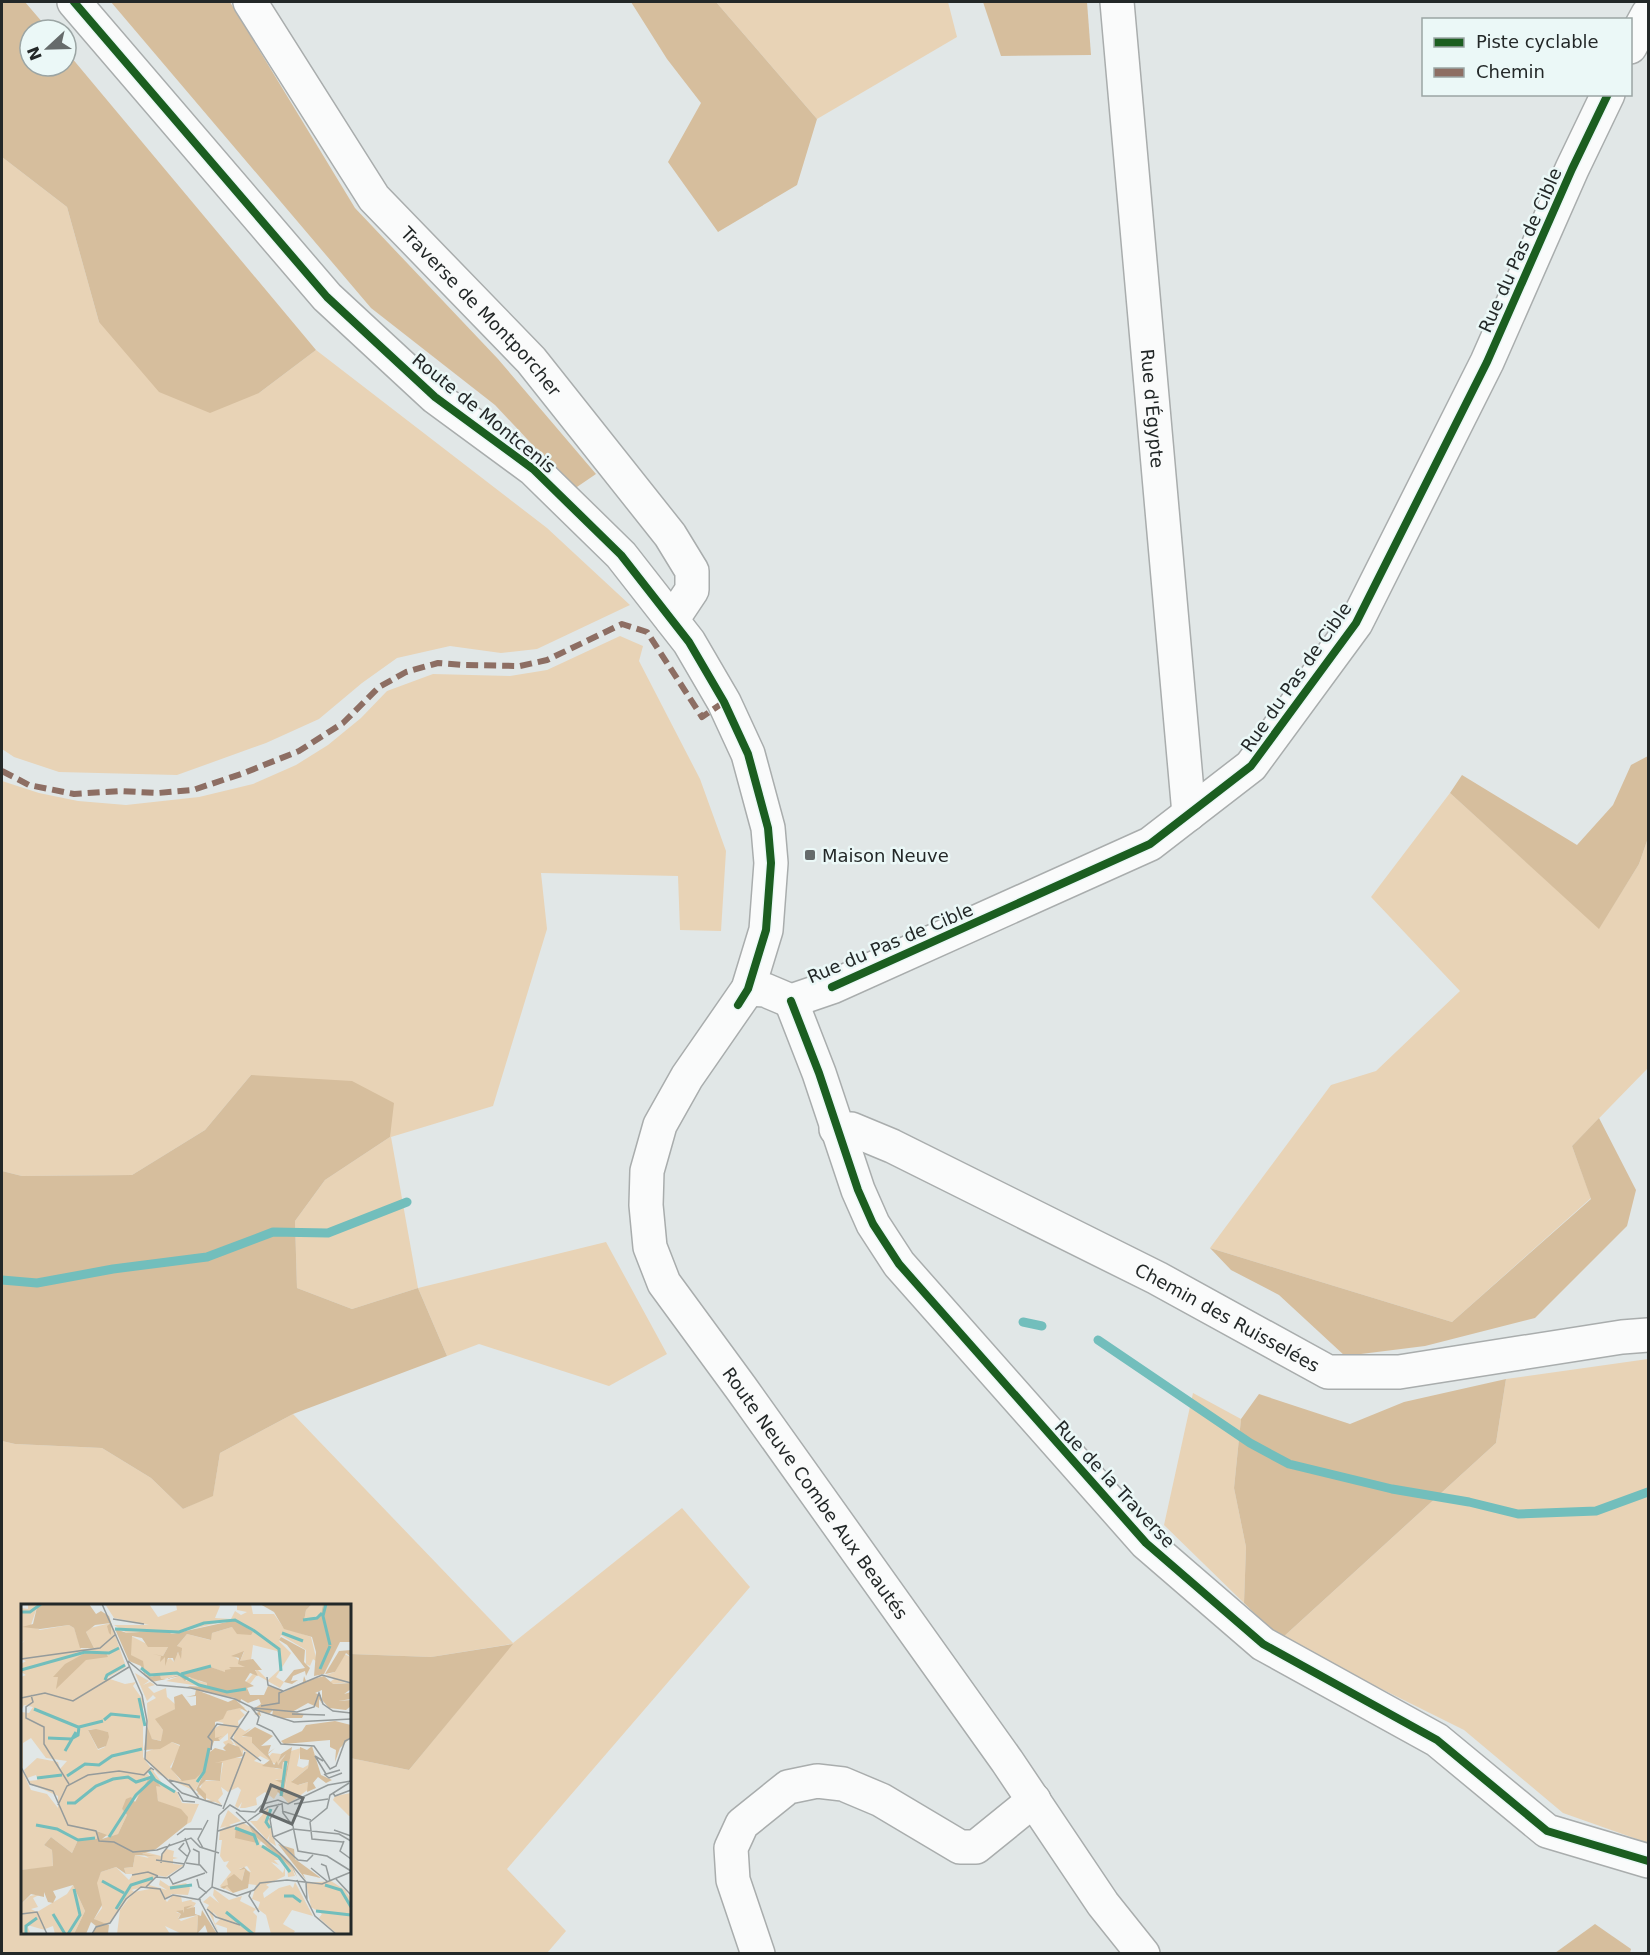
<svg xmlns="http://www.w3.org/2000/svg" width="1650" height="1955" font-family="'DejaVu Sans',sans-serif">
<style>
.green{fill:#e8d3b6;fill-rule:evenodd}
.forest{fill:#d6be9d}
.lines{fill:none;stroke-linecap:round;stroke-linejoin:round}
.stream{stroke:#72bebc;stroke-width:9}
.minor-casing{stroke:#a9adad;stroke-width:36}
.major-casing{stroke:#a9adad;stroke-width:36}
.minor{stroke:#fafbfb;stroke-width:33}
.major{stroke:#fafbfb;stroke-width:33}
.quiet{stroke:#8d6e63;stroke-width:6;stroke-dasharray:12 6;stroke-linecap:butt}
.cycleway-casing{stroke:#ebf8f7;stroke-width:11}
.cycleway{stroke:#1b5e20;stroke-width:8}
.poi-dot{fill:#666b6b;stroke:#ebf8f7;stroke-width:2}
.labels{text-anchor:middle;dominant-baseline:central;stroke-width:5;stroke-linejoin:round;paint-order:stroke}
.street-label{font-size:18px;fill:#232828;stroke:#ebf8f7}
.poi-label{font-size:18px;fill:#232828;stroke:#ebf8f7;text-anchor:start}
.inset-river{fill:none;stroke:#72bebc;stroke-width:3}
.inset-road{fill:none;stroke:#959b9b;stroke-width:1.5}
.view{fill:#666b6b;fill-opacity:0.15;stroke:#666b6b;stroke-width:3}
.inset-edge{fill:none;stroke:#232828;stroke-width:3}
</style>
<rect width="100%" height="100%" fill="#e1e7e7"/>
<g class="green">
<polygon points="716,2 948,2 957,37 817,119"/>
<polygon points="2,157 67,207 99,322 259,393 316,350 547,528 630,605 537,649 501,653 450,646 397,658 362,683 319,719 266,743 177,775 59,772 14,757 2,749"/>
<polygon points="620,636 643,646 639,661 700,779 726,851 721,931 680,930 678,876 541,873 547,929 493,1106 391,1137 418,1288 606,1242 667,1354 609,1386 479,1344 447,1356 418,1288 352,1309 297,1288 295,1221 325,1180 390,1137 251,1075 205,1130 132,1175 22,1176 2,1171 2,781 39,793 78,801 126,805 199,797 253,784 296,765 328,745 361,718 387,691 433,674 510,676 547,670"/>
<polygon points="1450,793 1599,928 1639,864 1648,838 1648,1068 1572,1146 1591,1198 1452,1322 1210,1248 1331,1085 1376,1071 1460,991 1371,897"/>
<polygon points="1648,1359 1648,1843 1563,1813 1464,1730 1281,1639 1496,1443 1506,1379"/>
<polygon points="1193,1393 1241,1419 1234,1488 1246,1547 1244,1603 1164,1525"/>
<path d="M 293,1414 L 513,1643 L 682,1508 L 750,1587 L 507,1869 L 566,1931 L 547,1953 L 2,1953 L 2,1441 L 15,1444 L 102,1448 L 151,1478 L 183,1509 L 213,1495 L 220,1453 ZM 22,1606 L 350,1606 L 350,1654 L 431,1657 L 512,1644 L 409,1770 L 350,1758 L 350,1932 L 22,1932 Z"/>
</g>
<g class="forest">
<polygon points="2,2 25,2 49,30 30,30 30,66 66,66 66,51 316,350 259,393 210,413 159,392 99,322 67,207 2,157"/>
<polygon points="111,2 230,2 355,208 498,359 596,474 574,489 495,405 371,308"/>
<polygon points="631,2 716,2 817,119 797,185 718,232 668,162 701,103 667,59"/>
<polygon points="983,2 1087,2 1091,55 1001,56"/>
<polygon points="1648,756 1648,838 1639,864 1599,929 1450,793 1462,775 1577,845 1613,805 1631,765"/>
<polygon points="251,1075 352,1081 394,1103 390,1137 325,1180 295,1221 297,1288 352,1309 418,1288 447,1356 293,1414 220,1453 213,1496 183,1509 151,1478 102,1448 15,1444 2,1441 2,1171 22,1176 132,1175 205,1130"/>
<polygon points="1599,1118 1636,1190 1627,1226 1535,1318 1425,1346 1345,1356 1279,1295 1231,1270 1210,1248 1452,1322 1591,1199 1572,1146"/>
<polygon points="1506,1379 1496,1443 1281,1639 1244,1603 1246,1547 1234,1488 1241,1419 1259,1394 1350,1424 1404,1402"/>
<polygon points="513,1644 409,1770 350,1758 350,1654 431,1657"/>
<polygon points="1595,1924 1631,1949 1630,1953 1555,1953"/>
</g>
<g class="lines">
<g class="stream">
<polyline points="2,1280 37,1283 113,1269 207,1257 273,1232 328,1233 407,1202"/>
<polyline points="1023,1322 1042,1326"/>
<polyline points="1098,1340 1250,1443 1289,1464 1392,1489 1469,1502 1518,1514 1596,1511 1648,1492"/>
</g>
<defs>
<g id="minor">
<path id="s1" d="M 250,2 L 374,198 L 531,360 L 670,535 L 692,571 L 692,590 L 672,620"/>
<path id="s2" d="M 1117,2 L 1189,814"/>
<polyline points="1630,47 1648,14"/>
<polyline points="748,989 765,990 791,1001 832,987 1150,844 1251,766 1356,623 1487,362 1572,169 1608,94"/>
<polyline points="791,1001 819,1073 858,1190 873,1224 899,1264 1146,1543 1263,1644 1437,1740 1547,1831 1648,1861"/>
<path id="s3" d="M 836,1129 L 851,1129 L 892,1146 L 1157,1278 L 1328,1372 L 1399,1372 L 1622,1337 L 1648,1335"/>
<polyline points="758,1954 733,1880 731,1848 742,1824 788,1787 817,1781 843,1784 881,1800 960,1847 976,1847 1034,1800"/>
</g>
<g id="major">
<path id="s4" d="M 74,2 L 327,297 L 435,397 L 533,469 L 621,555 L 689,642 L 724,702 L 748,754 L 768,828 L 771,863 L 766,930 L 748,989 L 687,1077 L 660,1125 L 647,1171 L 646,1205 L 650,1247 L 664,1283 L 741,1388 L 1007,1761 L 1103,1904 L 1143,1954"/>
</g>
</defs>
<use href="#minor" class="minor-casing"/>
<use href="#major" class="major-casing"/>
<use href="#minor" class="minor"/>
<use href="#major" class="major"/>
<polyline class="quiet" points="2,771 29,785 74,794 120,791 158,793 193,790 244,773 299,751 343,723 379,687 406,672 438,663 465,665 520,666 547,660 622,624 647,632 702,717 724,702"/>
<defs>
<g id="cycleway">
<polyline points="74,2 327,297 435,397 533,469 621,555 689,642 724,702 748,754 768,828 771,863 766,930 748,989 738,1005"/>
<polyline points="832,987 1150,844 1251,766 1356,623 1487,362 1572,169 1608,94"/>
<polyline points="791,1001 819,1073 858,1190 873,1224 899,1264 1146,1543 1263,1644 1437,1740 1547,1831 1648,1861"/>
</g>
</defs>
<use href="#cycleway" class="cycleway-casing"/>
<use href="#cycleway" class="cycleway"/>
</g>
<rect class="poi-dot" x="804" y="849" width="12" height="12" rx="3"/>
<g class="labels">
<g class="street-label">
<text transform="translate(1520 250) rotate(-66)">Rue du Pas de Cible</text>
<text stroke="none"><textPath href="#s1" startOffset="388">Traverse de Montporcher</textPath></text>
<text stroke="none"><textPath href="#s2" startOffset="408">Rue d'Égypte</textPath></text>
<text transform="translate(484 413) rotate(39)">Route de Montcenis</text>
<text transform="translate(1296 677) rotate(-55)">Rue du Pas de Cible</text>
<text transform="translate(890 943) rotate(-23)">Rue du Pas de Cible</text>
<text stroke="none"><textPath href="#s3" startOffset="436">Chemin des Ruisselées</textPath></text>
<text transform="translate(1115 1484) rotate(47)">Rue de la Traverse</text>
<text stroke="none"><textPath href="#s4" startOffset="1842">Route Neuve Combe Aux Beautés</textPath></text>
</g>
<g class="poi-label">
<text x="822" y="855">Maison Neuve</text>
</g>
</g>
<g transform="translate(21 1604)">
<rect width="330" height="330" fill="#e1e7e7"/>
<path d="M 7,0 L 24,0 L 16,3 L 10,21 L 19,26 L 48,21 L 53,24 L 60,45 L 73,44 L 65,28 L 69,24 L 90,19 L 105,63 L 86,74 L 104,80 L 115,78 L 112,82 L 122,96 L 122,153 L 141,179 L 156,188 L 161,199 L 178,200 L 170,218 L 166,220 L 165,211 L 137,197 L 134,181 L 140,183 L 128,166 L 126,170 L 131,174 L 126,175 L 123,188 L 101,205 L 106,211 L 97,230 L 88,233 L 75,226 L 76,235 L 57,236 L 51,249 L 30,233 L 23,241 L 31,246 L 32,263 L 0,266 L 0,164 L 10,186 L 26,190 L 37,204 L 37,192 L 10,180 L 7,177 L 17,176 L 15,171 L 6,174 L 3,166 L 16,154 L 37,158 L 39,165 L 46,157 L 25,154 L 10,134 L 2,139 L 2,165 L 0,162 L 0,108 L 8,109 L 12,103 L 3,101 L 0,107 L 0,73 L 5,71 L 0,68 L 0,60 L 5,57 L 0,55 L 0,40 L 4,36 L 0,39 L 0,4 L 7,5 ZM 70,125 L 87,128 L 84,143 L 77,146 L 67,126 ZM 84,0 L 128,0 L 137,13 L 156,6 L 155,0 L 194,0 L 199,2 L 194,14 L 210,15 L 214,7 L 220,11 L 226,8 L 216,6 L 216,0 L 230,0 L 232,10 L 253,10 L 262,23 L 290,33 L 296,58 L 292,55 L 289,62 L 285,60 L 285,46 L 260,31 L 258,37 L 270,49 L 255,73 L 263,78 L 259,84 L 236,71 L 229,80 L 224,79 L 236,65 L 247,76 L 258,66 L 260,52 L 256,47 L 232,41 L 230,56 L 219,57 L 223,48 L 213,52 L 224,62 L 216,74 L 204,73 L 203,68 L 187,62 L 140,76 L 139,70 L 130,73 L 124,70 L 121,57 L 109,51 L 110,32 L 128,41 L 147,43 L 142,52 L 138,51 L 144,53 L 144,58 L 149,54 L 153,58 L 155,50 L 161,48 L 156,42 L 166,30 L 189,36 L 191,29 L 211,23 L 224,30 L 232,29 L 220,19 L 209,16 L 151,30 L 143,26 L 106,29 L 93,21 L 128,21 L 93,14 ZM 291,0 L 302,0 L 300,10 L 283,17 L 285,6 ZM 323,50 L 330,53 L 330,78 L 311,80 L 309,78 L 313,75 L 305,71 L 314,68 ZM 114,69 L 128,77 L 122,81 L 129,78 L 134,81 L 127,83 L 133,89 L 145,84 L 146,93 L 154,100 L 154,105 L 140,113 L 137,119 L 142,126 L 141,137 L 131,135 L 127,128 L 126,99 L 135,94 L 132,91 L 126,97 ZM 178,69 L 178,77 L 186,79 L 186,83 L 145,77 L 159,72 L 165,77 L 170,74 L 167,70 ZM 216,98 L 224,104 L 219,106 L 224,111 L 217,117 L 218,123 L 224,127 L 230,124 L 221,133 L 231,132 L 231,139 L 247,154 L 251,149 L 260,150 L 258,157 L 265,150 L 257,161 L 239,152 L 233,157 L 256,165 L 261,165 L 263,157 L 267,159 L 262,177 L 254,175 L 262,180 L 253,195 L 244,188 L 235,194 L 236,201 L 224,204 L 219,204 L 221,198 L 217,204 L 214,202 L 220,186 L 217,183 L 207,188 L 200,183 L 202,190 L 197,196 L 201,201 L 176,190 L 183,177 L 199,177 L 202,159 L 194,159 L 206,153 L 221,154 L 225,148 L 222,146 L 222,152 L 212,137 L 214,127 L 210,136 L 213,140 L 205,142 L 202,138 L 207,136 L 207,129 L 199,136 L 194,135 L 194,124 L 203,119 L 194,117 L 203,108 L 220,103 ZM 151,138 L 161,143 L 149,163 L 159,176 L 174,174 L 185,165 L 174,187 L 137,170 L 125,155 L 125,148 ZM 280,144 L 276,162 L 282,164 L 287,161 L 287,164 L 271,177 L 278,181 L 287,178 L 289,184 L 268,200 L 261,192 L 256,194 L 263,191 L 270,147 ZM 330,189 L 330,212 L 328,212 L 312,196 L 314,192 ZM 247,204 L 248,217 L 255,242 L 247,237 L 249,230 L 246,236 L 229,217 L 236,217 ZM 207,206 L 220,217 L 208,221 L 215,224 L 221,218 L 229,223 L 240,237 L 238,241 L 248,242 L 271,264 L 274,272 L 267,273 L 266,263 L 260,256 L 253,256 L 258,261 L 250,258 L 262,269 L 264,263 L 264,272 L 245,281 L 248,283 L 242,289 L 243,294 L 258,284 L 269,281 L 272,284 L 274,278 L 292,312 L 271,306 L 262,320 L 255,316 L 274,327 L 272,330 L 250,330 L 245,311 L 237,305 L 239,298 L 231,295 L 235,281 L 227,280 L 227,267 L 230,268 L 226,262 L 218,265 L 224,265 L 220,280 L 218,274 L 216,280 L 207,281 L 212,289 L 199,282 L 210,268 L 205,262 L 208,257 L 203,258 L 199,252 L 201,236 L 198,236 L 199,226 L 206,222 L 199,224 ZM 145,245 L 153,247 L 152,253 L 157,254 L 152,255 L 152,260 L 163,261 L 145,273 L 135,271 L 128,281 L 146,286 L 138,281 L 139,276 L 148,282 L 165,279 L 169,284 L 167,291 L 151,290 L 144,295 L 146,298 L 152,291 L 160,292 L 161,298 L 173,295 L 170,297 L 175,299 L 172,304 L 164,305 L 163,309 L 162,306 L 155,308 L 160,310 L 157,314 L 160,317 L 177,311 L 176,330 L 161,330 L 144,322 L 149,330 L 96,330 L 99,306 L 113,288 L 129,285 L 127,282 L 110,286 L 113,287 L 88,319 L 82,321 L 73,315 L 81,304 L 75,279 L 80,268 L 95,263 L 108,276 L 112,270 L 105,270 L 103,264 L 112,263 L 114,251 L 128,254 L 122,250 L 124,248 L 140,252 ZM 310,277 L 324,286 L 330,295 L 330,330 L 316,330 L 298,314 L 301,310 L 290,303 L 285,279 ZM 52,281 L 64,307 L 53,330 L 34,330 L 32,322 L 24,325 L 22,317 L 24,326 L 6,321 L 9,328 L 0,330 L 0,300 L 9,292 L 14,291 L 18,291 L 12,294 L 17,303 L 10,305 L 16,308 L 46,290 ZM 193,285 L 208,296 L 221,292 L 219,297 L 235,305 L 232,308 L 236,312 L 234,330 L 206,330 L 206,324 L 194,320 L 199,315 L 192,308 L 193,317 L 198,330 L 186,304 L 188,301 L 182,298 L 189,292 L 198,299 L 192,291 Z" fill="#e8d3b6" fill-rule="evenodd"/>
<path d="M 24,0 L 68,0 L 75,10 L 80,7 L 88,12 L 94,30 L 90,21 L 90,31 L 88,29 L 86,22 L 90,19 L 74,21 L 65,28 L 73,44 L 59,44 L 53,24 L 48,21 L 19,25 L 1,23 L 12,20 L 16,3 ZM 239,0 L 291,0 L 285,6 L 283,17 L 287,17 L 300,10 L 302,0 L 330,0 L 330,38 L 319,38 L 303,70 L 293,72 L 295,48 L 291,33 L 263,25 L 253,8 ZM 215,16 L 232,28 L 230,31 L 216,30 L 211,23 L 191,29 L 190,36 L 166,30 L 156,42 L 161,44 L 160,55 L 157,48 L 153,58 L 152,54 L 147,54 L 144,62 L 144,53 L 139,58 L 140,52 L 132,50 L 142,52 L 147,43 L 127,43 L 121,34 L 111,32 L 110,51 L 122,57 L 124,70 L 130,73 L 139,70 L 140,75 L 145,75 L 187,62 L 204,68 L 204,74 L 204,66 L 210,65 L 208,63 L 224,63 L 217,60 L 218,54 L 210,52 L 223,47 L 219,57 L 232,55 L 241,66 L 234,66 L 237,72 L 229,69 L 224,77 L 233,82 L 226,84 L 229,91 L 243,91 L 247,82 L 261,86 L 258,89 L 263,88 L 282,78 L 283,72 L 285,77 L 303,72 L 312,80 L 330,79 L 330,85 L 323,90 L 330,88 L 330,95 L 317,97 L 330,96 L 330,102 L 325,106 L 308,104 L 301,96 L 301,86 L 294,89 L 300,91 L 300,97 L 302,101 L 298,95 L 298,104 L 287,99 L 271,108 L 283,110 L 281,114 L 259,114 L 251,112 L 252,106 L 248,110 L 239,108 L 240,112 L 233,110 L 238,108 L 232,105 L 240,100 L 238,95 L 227,99 L 220,95 L 219,99 L 214,94 L 178,87 L 207,98 L 214,95 L 228,109 L 219,104 L 206,107 L 202,115 L 194,118 L 194,134 L 202,132 L 197,134 L 199,137 L 193,137 L 189,148 L 194,144 L 205,147 L 202,144 L 207,139 L 218,143 L 222,152 L 194,159 L 201,158 L 199,177 L 185,176 L 178,183 L 185,190 L 185,196 L 194,197 L 190,198 L 184,196 L 175,186 L 185,165 L 174,175 L 161,177 L 150,165 L 159,141 L 151,138 L 139,145 L 123,146 L 126,122 L 131,135 L 140,137 L 142,126 L 134,115 L 154,105 L 153,93 L 161,90 L 170,102 L 175,101 L 175,92 L 165,93 L 174,91 L 175,85 L 166,82 L 186,83 L 186,79 L 168,73 L 164,77 L 159,72 L 131,78 L 124,72 L 120,62 L 108,57 L 94,25 L 106,29 L 143,26 L 151,30 ZM 260,33 L 284,46 L 283,58 L 289,64 L 285,72 L 284,67 L 272,72 L 270,77 L 277,76 L 271,80 L 263,78 L 273,66 L 284,64 L 266,41 L 258,36 ZM 330,46 L 330,53 L 325,49 L 314,68 L 304,70 L 318,47 ZM 64,49 L 85,49 L 87,53 L 65,56 L 35,85 L 37,73 L 32,73 L 44,60 ZM 314,117 L 330,121 L 330,133 L 319,144 L 314,158 L 315,146 L 309,143 L 309,136 L 263,140 L 260,137 L 281,127 L 285,121 ZM 234,123 L 252,132 L 240,142 L 250,141 L 247,149 L 254,144 L 247,150 L 253,161 L 256,157 L 257,161 L 265,150 L 257,158 L 260,150 L 271,143 L 262,193 L 256,187 L 262,180 L 254,176 L 262,176 L 267,159 L 262,158 L 261,165 L 241,162 L 249,156 L 231,139 L 231,133 L 221,132 ZM 75,125 L 87,128 L 88,133 L 85,142 L 77,145 L 67,126 ZM 291,142 L 300,171 L 311,176 L 305,179 L 297,173 L 292,179 L 295,184 L 286,188 L 287,178 L 277,181 L 270,178 L 287,164 L 288,156 L 279,155 L 279,143 L 286,146 ZM 130,170 L 140,183 L 135,182 L 137,197 L 160,205 L 167,213 L 166,220 L 135,245 L 121,250 L 136,252 L 114,251 L 112,263 L 103,264 L 105,270 L 95,263 L 80,268 L 76,279 L 81,301 L 73,315 L 88,321 L 87,330 L 71,330 L 75,322 L 70,318 L 65,330 L 53,330 L 64,307 L 52,281 L 32,287 L 35,293 L 32,299 L 27,298 L 23,288 L 23,293 L 10,290 L 0,300 L 0,266 L 32,262 L 31,246 L 23,241 L 30,233 L 51,249 L 57,236 L 76,235 L 76,227 L 86,231 L 81,235 L 97,230 L 106,211 L 101,205 L 105,195 L 110,193 L 114,198 ZM 226,218 L 264,253 L 273,265 L 276,273 L 271,264 L 234,232 L 236,239 L 214,234 L 215,222 L 233,231 ZM 257,240 L 273,245 L 274,255 L 300,274 L 282,270 L 285,276 ZM 223,263 L 229,269 L 227,284 L 212,289 L 206,282 L 203,285 L 199,283 L 207,281 L 206,275 L 213,270 L 221,277 L 224,265 L 218,266 ZM 172,301 L 165,305 L 174,303 L 174,310 L 180,312 L 181,306 L 196,330 L 187,330 L 184,321 L 176,330 L 177,311 L 157,315 L 160,310 L 155,307 L 162,306 L 163,309 L 163,303 Z" fill="#d6be9d"/>
<path class="inset-river" d="M 305,0 L 302,12 L 309,41M 0,8 L 9,8 L 20,0M 282,16 L 296,14 L 301,9M 94,25 L 158,28 L 183,19 L 214,16 L 232,26M 232,26 L 258,45 L 260,67M 261,29 L 282,37M 120,64 L 129,71 L 156,69 L 178,81 L 206,88 L 225,85M 299,65 L 309,42M 0,66 L 64,48 L 88,49 L 98,44M 160,70 L 190,62M 84,76 L 86,71 L 104,61M 118,94 L 124,122M 13,105 L 57,123M 83,116 L 90,110 L 119,113M 27,134 L 50,135 L 57,131 L 58,123 L 82,117M 44,147 L 55,128M 128,167 L 134,176 L 154,188M 46,172 L 64,160 L 78,161 L 91,152 L 121,145M 16,174 L 41,171M 176,178 L 183,168 L 188,144M 260,192 L 265,157M 46,199 L 54,199 L 75,182 L 92,175 L 107,173 L 115,178 L 131,173M 15,221 L 36,225 L 57,236 L 74,234M 214,224 L 233,231 L 237,241M 249,224 L 245,218 L 250,205M 88,233 L 115,191 L 132,175M 241,242 L 258,253 L 269,268M 81,277 L 103,289M 304,281 L 320,286 L 330,303M 149,284 L 171,281M 263,292 L 272,292 L 280,298M 95,305 L 110,281 L 132,274M 295,307 L 330,311M 205,308 L 232,330M 32,310 L 44,330M 5,330 L 5,322 L 16,314M 47,330 L 59,311 L 53,285"/>
<path class="inset-road" d="M 81,0 L 121,91 L 126,117 L 124,155 L 161,189 L 201,202M 92,15 L 123,20M 0,55 L 79,44 L 95,30M 107,57 L 136,81 L 170,84 L 214,95 L 232,104 L 276,108 L 293,103 L 298,89 L 302,100 L 312,107 L 330,109M 246,73 L 247,81 L 262,87M 10,91 L 12,98 L 5,103 L 5,114 L 23,123 L 23,140 L 48,180M 0,94 L 24,89 L 52,97 L 108,63M 240,102 L 258,99 L 258,89 L 301,71 L 330,79M 230,103 L 238,113 L 236,120 L 251,127 L 260,140 L 293,142 L 309,165 L 315,162 L 324,137 L 330,134M 232,105 L 273,118 L 330,115M 228,107 L 210,134 L 240,157M 271,110 L 304,111M 190,146 L 191,137 L 187,133 L 196,120 L 218,123M 302,157 L 294,152 L 305,170 L 319,166M 0,163 L 9,180 L 32,187 L 47,221 L 75,227 L 78,237 L 93,238 L 112,248 L 136,246 L 170,234 L 179,243 L 198,249M 303,170 L 308,174 L 321,169M 148,176 L 168,181 L 178,194M 157,188 L 162,197 L 174,198M 312,189 L 314,192 L 330,186M 261,199 L 262,209 L 272,222 L 277,247 L 306,252 L 330,267M 273,200 L 307,195M 37,201 L 46,182 L 67,171 L 98,167 L 123,171 L 130,164 L 133,166M 202,205 L 224,148M 261,207 L 290,216M 215,208 L 269,259 L 285,278 L 286,297M 198,211 L 209,201 L 219,207 L 234,208 L 242,200 L 257,196 L 267,200 L 307,181 L 330,177M 227,217 L 247,203 L 261,200M 272,225 L 318,230 L 330,237M 313,226 L 330,232M 197,227 L 225,218M 156,231 L 164,225 L 181,225M 252,233 L 277,256 L 286,257 L 292,251M 252,233 L 249,215 L 258,200M 252,233 L 272,225M 323,237 L 319,247 L 330,255M 322,238 L 291,235 L 289,218 L 306,204 L 309,191 L 328,179M 163,239 L 158,245 L 167,253M 182,244 L 177,235 L 187,216M 172,245 L 178,248 L 178,261M 135,256 L 164,260M 140,259 L 141,250 L 149,240M 165,259 L 179,261 L 186,269M 300,260 L 305,262 L 309,277M 290,264 L 307,278M 111,271 L 127,268 L 137,272M 148,273 L 152,280 L 184,269M 176,275 L 178,283 L 186,289M 315,275 L 330,291M 276,276 L 294,312 L 315,330M 125,283 L 135,273 L 146,274 L 162,263 L 169,247 L 164,234M 191,283 L 216,292 L 233,286 L 239,279 L 266,276 L 301,280 L 330,268M 230,287 L 228,292 L 238,308M 186,305 L 195,313 L 219,321M 0,310 L 16,308 L 26,330M 71,330 L 75,323 L 89,319 L 105,295 L 120,283 L 139,285 L 144,295 L 152,291 L 180,296M 197,330 L 178,295 L 191,283 L 198,211"/>
<path class="view" d="M 250,181 L 282,194 L 271,220 L 240,207 Z"/>
<rect width="330" height="330" class="inset-edge"/>
</g>
<rect width="1650" height="1955" fill="none" stroke="#232828" stroke-width="6"/>
<rect x="1422" y="18" width="210" height="78" fill="#ebf8f7" stroke="#9ba5a4" stroke-width="1.5"/>
<rect x="1434" y="38" width="30" height="9" fill="#1b5e20" stroke="#9ba5a4" stroke-width="1.5"/>
<text x="1476" y="48" font-size="18" fill="#232828">Piste cyclable</text>
<rect x="1434" y="68" width="30" height="9" fill="#8d6e63" stroke="#9ba5a4" stroke-width="1.5"/>
<text x="1476" y="78" font-size="18" fill="#232828">Chemin</text>
<g transform="translate(48 48) rotate(248)"><circle r="28" fill="#ebf8f7" stroke="#9ba5a4" stroke-width="1.5"/>
<path d="M0-4.5L10 22L0 15L-10 22Z" fill="#666b6b"/>
<text y="-9" font-size="16" font-weight="bold" text-anchor="middle" fill="#232828">N</text>
</g>
</svg>
